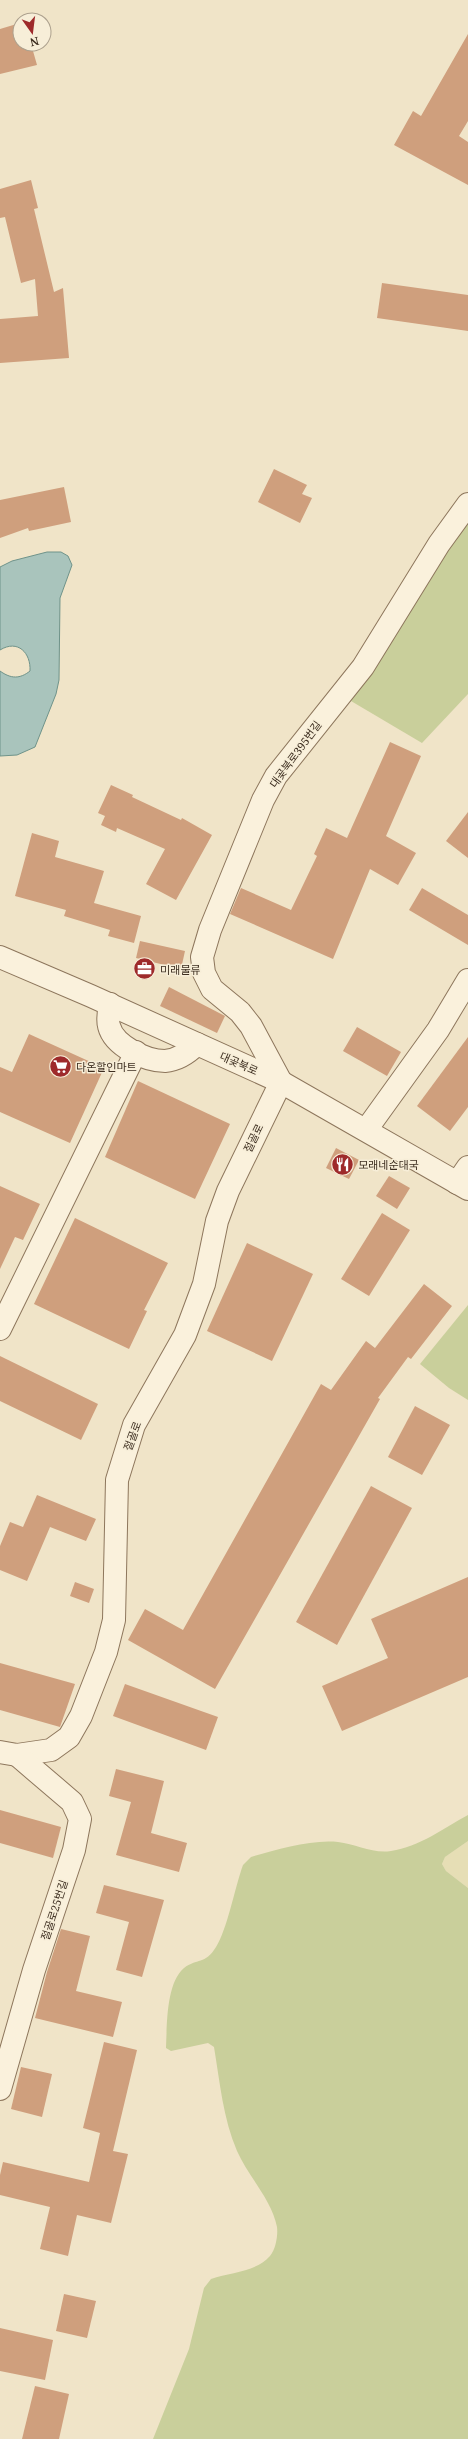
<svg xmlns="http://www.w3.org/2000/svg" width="468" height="2439" font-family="'Noto Serif','Noto Sans KR',serif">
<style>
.farmland{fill:#e6deb5}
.green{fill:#c9cf9b}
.water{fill:#a9c4bc;stroke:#6f938a}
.building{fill:#cf9f7d}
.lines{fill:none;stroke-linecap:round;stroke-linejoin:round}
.minor-casing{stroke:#8d765c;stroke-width:24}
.minor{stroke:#faf1dc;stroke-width:22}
.labels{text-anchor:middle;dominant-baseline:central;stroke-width:3;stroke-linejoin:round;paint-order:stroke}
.street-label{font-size:11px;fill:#3d2e20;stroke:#f7eed8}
.poi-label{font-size:11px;fill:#3d2e20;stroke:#f7eed8;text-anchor:start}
</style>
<rect width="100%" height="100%" fill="#f0e4c8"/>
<polygon class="farmland" points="468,1841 468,1888 446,1871 442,1864 445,1857"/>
<g class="green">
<polygon points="468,519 468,694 422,743 351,701"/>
<polygon points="468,1305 468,1400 449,1388 420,1364"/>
<path d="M 468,1815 L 468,1841 L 445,1857 L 442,1864 L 446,1871 L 468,1888 L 468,2439 L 153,2439 L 189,2349 L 204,2288 L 211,2279 C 231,2272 256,2272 270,2256 C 276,2249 278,2235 277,2227 C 272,2200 248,2176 237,2151 C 223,2118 220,2083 214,2047 L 208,2043 L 171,2051 L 166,2048 C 167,2026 166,1983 184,1968 C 197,1958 205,1965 216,1947 C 227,1930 235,1887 243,1865 L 251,1857 C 275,1850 312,1839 338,1842 C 356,1844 373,1854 391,1851 C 419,1847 444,1828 468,1815 Z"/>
</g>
<path class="water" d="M 47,552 L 61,552 L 68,556 L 72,565 L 60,598 L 59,680 L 56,694 L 35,747 L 17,755 L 0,756 L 0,671 C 11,679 20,679 30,671 C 31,653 18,639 0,650 L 0,567 L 12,561 Z"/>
<g class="building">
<polygon points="20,23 20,44 31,44 37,65 0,74 0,29"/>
<polygon points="468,34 468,121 459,136 468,142 468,185 394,145 413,111 421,116"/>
<polygon points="31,180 38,208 34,209 54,292 63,288 69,358 0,363 0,319 38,316 35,279 21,283 5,217 0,218 0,189"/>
<polygon points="382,283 468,295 468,331 377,318"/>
<polygon points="274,469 307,485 302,494 312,498 300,523 258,502"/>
<polygon points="64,487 71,522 29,531 28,528 0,538 0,500"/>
<polygon points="390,742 421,756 386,836 416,853 398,885 370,869 333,959 230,914 241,888 291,910 317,856 314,854 326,828 347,838"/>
<polygon points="111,785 133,795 132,797 181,820 182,818 212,835 176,900 146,884 165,849 117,828 116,832 101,825 105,816 98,813"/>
<polygon points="468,812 468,858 446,841"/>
<polygon points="32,833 59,841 55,857 104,871 94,903 141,916 134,943 108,936 110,930 64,916 66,910 15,896"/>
<polygon points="422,888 468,915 468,945 409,910"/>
<polygon points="140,941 185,951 181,969 136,958"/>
<polygon points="169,987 225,1016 217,1033 160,1006"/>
<polygon points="357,1027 401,1052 387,1076 343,1051"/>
<polygon points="29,1034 104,1068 70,1143 0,1112 0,1067 12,1072"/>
<polygon points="468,1037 468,1107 450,1131 417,1106"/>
<polygon points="138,1081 230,1124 195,1199 105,1157"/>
<polygon points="336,1148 359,1160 349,1179 326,1168"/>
<polygon points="389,1176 410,1188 397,1209 376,1196"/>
<polygon points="0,1186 40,1204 23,1240 15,1237 0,1269"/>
<polygon points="382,1213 410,1230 369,1296 341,1279"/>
<polygon points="75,1218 168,1263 144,1310 147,1311 129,1349 34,1304"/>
<polygon points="247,1243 313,1274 272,1361 207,1331"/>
<polygon points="424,1284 452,1306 411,1359 408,1357 378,1398 380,1399 215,1689 128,1640 145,1609 183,1630 321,1384 331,1390 366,1341 375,1348"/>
<polygon points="0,1356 98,1404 81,1440 0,1401"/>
<polygon points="415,1406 450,1425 422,1475 388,1457"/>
<polygon points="371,1486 412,1508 337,1645 296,1622"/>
<polygon points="37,1495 96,1519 86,1541 50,1527 27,1581 0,1570 0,1546 10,1522 23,1527"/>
<polygon points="468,1577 468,1677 342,1731 322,1686 388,1658 371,1619"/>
<polygon points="75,1582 94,1589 89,1603 70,1596"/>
<polygon points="0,1663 75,1684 60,1727 0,1710"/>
<polygon points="125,1684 218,1717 206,1750 113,1716"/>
<polygon points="116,1769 164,1781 151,1833 187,1843 179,1872 116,1855 131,1802 109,1796"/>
<polygon points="0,1810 61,1827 53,1858 0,1843"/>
<polygon points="104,1885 164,1900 142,1977 116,1970 129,1922 96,1913"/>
<polygon points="61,1929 90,1936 76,1991 122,2002 113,2037 35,2018 47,1972"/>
<polygon points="104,2042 137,2050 113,2151 128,2154 111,2223 77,2215 68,2256 40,2249 50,2207 0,2195 0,2175 3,2162 89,2182 100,2133 83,2128"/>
<polygon points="21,2067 52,2074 42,2117 11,2109"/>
<polygon points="64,2294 96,2301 87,2338 56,2331"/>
<polygon points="0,2328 53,2340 45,2380 0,2371"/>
<polygon points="35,2386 69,2394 59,2439 22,2439"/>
</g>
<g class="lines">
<defs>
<g id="minor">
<polyline points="0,957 91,996 281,1082 468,1189"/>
<path d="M 110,1004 C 109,1011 107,1020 109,1026 C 114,1046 146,1061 165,1061 C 178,1060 188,1053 197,1044"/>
<polyline points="366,1130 438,1030 468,980"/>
<polyline points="457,1183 468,1167"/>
<polyline points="0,1329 136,1052"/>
<polyline points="0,1752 17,1755 51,1750 69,1737 81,1716 106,1652 114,1620 117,1480 134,1425 185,1335 204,1284 217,1221 228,1191 281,1082 251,1026 240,1012 212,989 204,973 202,957 210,930 263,800 276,776 363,667 439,544 468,504"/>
<polyline points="0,2089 34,1970 74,1850 80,1819 72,1802 17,1755"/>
</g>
</defs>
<use href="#minor" class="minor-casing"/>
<use href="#minor" class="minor"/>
</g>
<defs>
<symbol id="office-disc" viewBox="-11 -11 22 22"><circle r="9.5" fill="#9e2a2b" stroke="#f7eed8"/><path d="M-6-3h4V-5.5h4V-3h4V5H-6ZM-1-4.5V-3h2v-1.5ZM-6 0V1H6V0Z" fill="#fff"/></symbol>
<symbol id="supermarket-disc" viewBox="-11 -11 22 22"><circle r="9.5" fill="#9e2a2b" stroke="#f7eed8"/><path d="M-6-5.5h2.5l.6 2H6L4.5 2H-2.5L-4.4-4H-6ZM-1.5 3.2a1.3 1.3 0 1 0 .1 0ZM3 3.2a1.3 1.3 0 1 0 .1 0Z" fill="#fff"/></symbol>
<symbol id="restaurant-disc" viewBox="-11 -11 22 22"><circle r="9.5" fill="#9e2a2b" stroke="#f7eed8"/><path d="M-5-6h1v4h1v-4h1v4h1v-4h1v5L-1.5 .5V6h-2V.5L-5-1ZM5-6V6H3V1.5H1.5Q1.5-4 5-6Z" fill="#fff"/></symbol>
</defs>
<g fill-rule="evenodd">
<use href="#office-disc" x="132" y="956" width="25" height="25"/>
<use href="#supermarket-disc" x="48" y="1054" width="25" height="25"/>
<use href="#restaurant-disc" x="330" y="1152" width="25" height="25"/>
</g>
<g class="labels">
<g class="street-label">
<text transform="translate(295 754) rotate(-54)">대곶북로395번길</text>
<text transform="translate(239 1063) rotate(24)">대곶북로</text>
<text transform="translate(253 1138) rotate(-64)">절골로</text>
<text transform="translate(132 1436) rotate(-70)">절골로</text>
<text transform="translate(54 1910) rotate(-72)">절골로25번길</text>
</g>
<g class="poi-label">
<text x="160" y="969">미래물류</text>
<text x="76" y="1066">다온할인마트</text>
<text x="358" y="1164">모래네순대국</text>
</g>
</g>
<g transform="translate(32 32) rotate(166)"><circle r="19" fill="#f7eed8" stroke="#ada18e"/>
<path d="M0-3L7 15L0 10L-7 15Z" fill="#9e2a2b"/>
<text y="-6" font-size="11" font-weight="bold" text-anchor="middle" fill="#3d2e20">N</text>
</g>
</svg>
